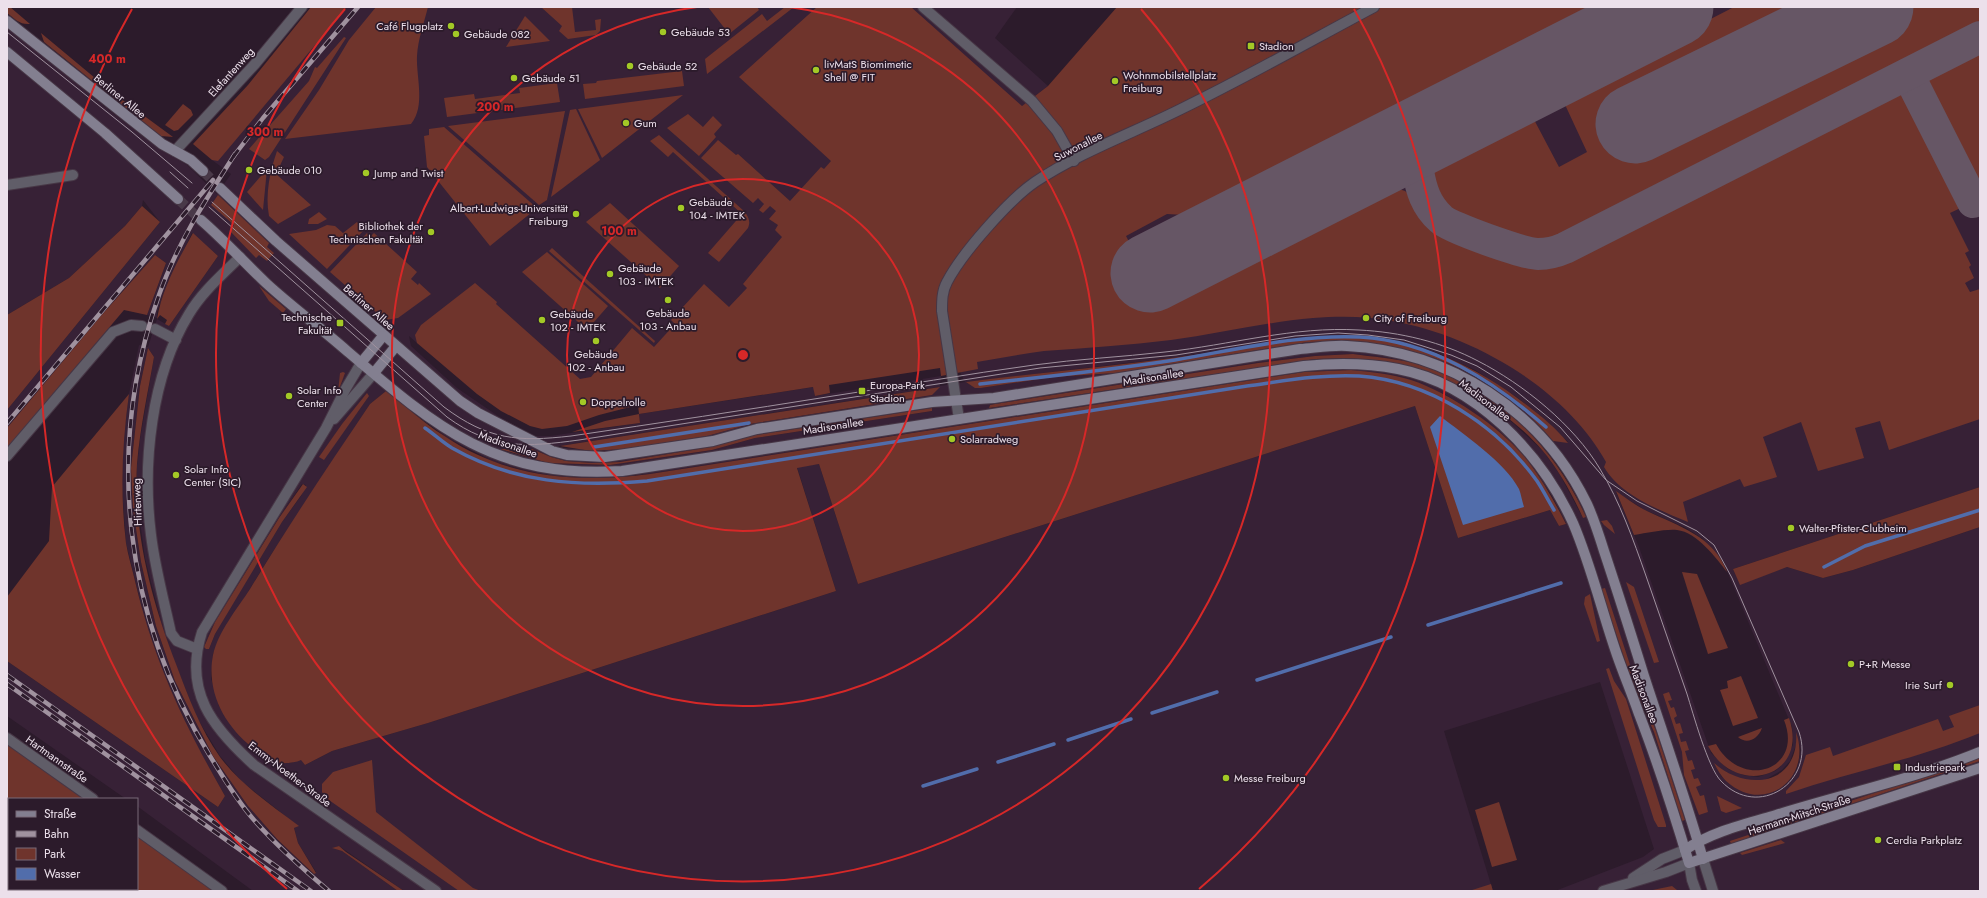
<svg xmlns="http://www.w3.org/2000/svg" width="1987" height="898" font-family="Jost,sans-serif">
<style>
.built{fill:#372136;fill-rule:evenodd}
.green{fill:#6f342c}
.water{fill:#516dab}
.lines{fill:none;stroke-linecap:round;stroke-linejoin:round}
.stream{stroke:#516dab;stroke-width:3.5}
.taxiway{stroke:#665665;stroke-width:32}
.runway{stroke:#665665;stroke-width:79}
.secondary-tunnel{stroke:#493948;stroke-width:10;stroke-dasharray:10 5;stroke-linecap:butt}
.minor-casing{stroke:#473746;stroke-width:12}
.tertiary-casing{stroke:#473746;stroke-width:12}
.secondary-casing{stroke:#473746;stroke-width:12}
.minor{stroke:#605d68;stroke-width:10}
.tertiary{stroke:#605d68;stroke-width:10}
.secondary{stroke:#837f90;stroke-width:10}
.tram{stroke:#a0929f;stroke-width:1}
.rail-casing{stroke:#a0929f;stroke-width:4.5}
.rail{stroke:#2c1b2b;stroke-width:3;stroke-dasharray:9;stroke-linecap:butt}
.ring{fill:none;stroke:#d62828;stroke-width:2}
.poi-dot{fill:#a3c926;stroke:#2c1b2b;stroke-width:1.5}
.labels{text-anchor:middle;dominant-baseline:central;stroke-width:3.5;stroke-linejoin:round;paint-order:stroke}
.poi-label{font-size:11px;fill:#ece0eb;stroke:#2c1b2b;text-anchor:start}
.street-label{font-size:11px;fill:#ece0eb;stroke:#2c1b2b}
.centre{fill:#d62828;stroke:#2c1b2b;stroke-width:2}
.ring-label{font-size:12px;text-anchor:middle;font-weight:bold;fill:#d62828;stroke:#2c1b2b;stroke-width:3.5;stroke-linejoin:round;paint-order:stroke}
</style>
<rect width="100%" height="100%" fill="#2c1b2b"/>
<path class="built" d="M 347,7 L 376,7 L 374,10 L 391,7 L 1017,7 L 995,38 L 1048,86 L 651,397 L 417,343 L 409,336 L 411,346 L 457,388 L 498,416 L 534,436 L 550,436 L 640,423 L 639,414 L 814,387 L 815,396 L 941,376 L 940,386 L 965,382 L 960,372 L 970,332 L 1427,7 L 1980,7 L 1980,487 L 1733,569 L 1740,584 L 1787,567 L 1823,578 L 1853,570 L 1980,527 L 1980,891 L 1555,891 L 1643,857 L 1654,849 L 1600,682 L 1444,731 L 1493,891 L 404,891 L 339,846 L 333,848 L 342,851 L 398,891 L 253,891 L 137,806 L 137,799 L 126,799 L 7,716 L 7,661 L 218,807 L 225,796 L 185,725 L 155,655 L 146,626 L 126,543 L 122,489 L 123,438 L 129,394 L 139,345 L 148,347 L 157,319 L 169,326 L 218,256 L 192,233 L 168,284 L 157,312 L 157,318 L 147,315 L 166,263 L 155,255 L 100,317 L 7,428 L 7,410 L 160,222 L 143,200 L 142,206 L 125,226 L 69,278 L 7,315 L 7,27 L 111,112 L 157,147 L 187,165 L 217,194 L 231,174 L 212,160 L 218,160 ZM 1356,335 L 1390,339 L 1410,344 L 1438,353 L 1475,370 L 1518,398 L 1545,420 L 1568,442 L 1553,441 L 1534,419 L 1510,399 L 1464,370 L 1420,352 L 1376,344 L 1334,340 L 1308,342 L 1116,373 L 1053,377 L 981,388 L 967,382 L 1178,357 L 1295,338 L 1323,336 ZM 148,348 L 154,357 L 140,439 L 137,465 L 137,499 L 145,558 L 165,638 L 197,718 L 220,756 L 241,781 L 298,826 L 294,828 L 298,843 L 316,872 L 314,874 L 277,839 L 248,806 L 213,756 L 175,681 L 156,626 L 141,562 L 133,509 L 131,468 L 140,386 ZM 1353,354 L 1392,359 L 1433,370 L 1487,398 L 1546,449 L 1562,471 L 1577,498 L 1583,518 L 1559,473 L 1543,451 L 1513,423 L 1485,403 L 1451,383 L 1430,373 L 1393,363 L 1354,358 L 1315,359 L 989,408 L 990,405 L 1258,363 L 1315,356 ZM 1351,370 L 1410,380 L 1446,395 L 1474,413 L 1486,422 L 1527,460 L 1552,496 L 1566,524 L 1559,526 L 1550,510 L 1458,538 L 1415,406 L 858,584 L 819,464 L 797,467 L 836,591 L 428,723 L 332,751 L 305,765 L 301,759 L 290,763 L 269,761 L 247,743 L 231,725 L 219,706 L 211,678 L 213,654 L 218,641 L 272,553 L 370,404 L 386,391 L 447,438 L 494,462 L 526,471 L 557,477 L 600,479 L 650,474 L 1304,372 ZM 939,387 L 931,395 L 750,424 L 624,449 L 591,451 L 568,448 L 540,449 ZM 369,396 L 346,428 L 320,457 L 342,424 ZM 932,409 L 932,411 L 755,438 L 712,450 L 610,465 L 548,463 L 502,450 L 532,449 L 551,457 L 566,461 L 592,463 L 620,462 L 710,447 L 755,435 ZM 302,484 L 306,485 L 301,496 L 282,522 L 227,613 L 215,634 L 209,649 L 204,647 L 215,622 L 279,518 ZM 1616,492 L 1645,510 L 1686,528 L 1697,535 L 1703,539 L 1725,566 L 1792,727 L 1793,745 L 1780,767 L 1775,771 L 1758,777 L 1743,775 L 1728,769 L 1711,753 L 1639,547 ZM 1796,734 L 1801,750 L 1797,769 L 1786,784 L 1770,793 L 1752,793 L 1736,788 L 1722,777 L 1715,765 L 1734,777 L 1751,781 L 1765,780 L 1782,770 L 1790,761 L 1796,745 Z"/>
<g class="green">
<path d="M 7,7 L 10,7 L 30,24 C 20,25 15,19 7,13 Z"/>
<polygon points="311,7 347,7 218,161 212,160 193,144 248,85"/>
<path d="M 376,7 L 428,7 C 424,23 418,39 417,56 C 416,77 426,106 411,124 L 285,139 L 319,90 L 349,40 Z"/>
<polygon points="541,7 572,7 575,32 596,30 595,20 601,19 600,31 596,35 568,39 559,31 562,26"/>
<polygon points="708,7 757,7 759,10 729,34"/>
<polygon points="785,7 794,7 707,74 705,59 762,14 767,21"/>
<path d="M 817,7 L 911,7 L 1022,106 L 1048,86 L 1117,7 L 1616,7 L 1203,216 L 1167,214 L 1126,236 L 1159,300 L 1377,188 L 1396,188 L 1405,191 L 1421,204 L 1436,224 L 1453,233 L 1539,259 L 1557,259 L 1904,83 L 1910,85 L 1913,89 L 1971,203 L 1950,213 L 1969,251 L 1965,253 L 1971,265 L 1969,267 L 1974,278 L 1965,283 L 1970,292 L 1980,289 L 1980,419 L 1889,450 L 1880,421 L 1855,428 L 1864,458 L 1818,471 L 1801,422 L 1763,437 L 1777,477 L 1744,487 L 1740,479 L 1683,502 L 1688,522 C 1659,510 1620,495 1604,467 L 1606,462 C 1566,389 1473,335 1392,321 C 1367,316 1339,316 1313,318 C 1265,322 1218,334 1171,340 C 1129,345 1087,348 1044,351 C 1022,354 999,358 977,362 L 978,369 L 941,376 L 940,368 L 829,385 L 830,393 L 815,396 L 813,387 L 639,414 L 640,423 L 572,432 L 605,421 L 639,414 L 638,405 L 599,415 L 567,426 L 542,429 L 530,426 L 501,411 L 477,394 L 417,343 L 415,335 L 421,325 L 475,283 L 497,302 L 496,304 L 580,379 L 591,377 L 632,328 L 654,347 L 675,324 L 671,320 L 704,284 L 729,307 L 747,288 L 743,284 L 782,237 L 775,230 L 778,225 L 769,219 L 776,211 L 770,206 L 763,213 L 759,210 L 764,204 L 758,198 L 753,203 L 701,158 L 718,140 L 736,155 L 738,154 L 790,201 L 821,167 L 824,169 L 831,161 L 739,77 Z"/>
<path d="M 1734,7 L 1980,7 L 1980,29 L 1549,248 L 1456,221 C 1429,207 1427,184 1439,158 L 1530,112 L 1559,167 L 1587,152 L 1561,96 Z"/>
<polygon points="525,16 550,41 506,47"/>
<polygon points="41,33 113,93 173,137 161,136 44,42"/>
<polygon points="344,37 346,38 269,157 265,160 249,149 309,81 315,67 317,68"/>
<polygon points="1980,44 1980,204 1919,83 1921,74"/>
<polygon points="682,71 684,86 585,99 583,84 596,83 597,81"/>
<polygon points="557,83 560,102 447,117 444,98 474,94 475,99 520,93 519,88"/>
<polygon points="683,95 602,158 578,109"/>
<polygon points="183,104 191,110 193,115 178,130 174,131 165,125"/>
<polygon points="576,109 600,160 551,197 570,110"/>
<polygon points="565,111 547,200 539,205 448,126"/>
<polygon points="688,114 703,127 713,116 722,125 714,134 716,137 699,156 667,128"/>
<polygon points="444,127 537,208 490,246 427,167 424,136 429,135 429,129"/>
<path d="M 659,135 L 745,212 C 748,217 751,221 748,228 L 719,262 L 708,253 L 742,214 L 673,152 L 668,157 L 650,141 Z"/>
<path d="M 277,151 L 284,157 L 276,174 L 311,205 L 278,224 L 269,216 C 265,194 270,171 277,151 Z"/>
<polygon points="267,169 263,210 247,192"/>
<polygon points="218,195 269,243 267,247 274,253 267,261 259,255 256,258 230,231 234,225 211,205"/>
<polygon points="610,203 679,266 660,288 586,222"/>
<polygon points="142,206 160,222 7,410 7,315 69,278 125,226"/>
<polygon points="319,212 327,219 318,224 308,224 309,219"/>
<polygon points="357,222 364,230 327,269 289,234 316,230 327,225 335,226 343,233"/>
<path d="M 193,233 L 218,256 L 169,326 L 165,324 L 167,320 L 160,315 L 157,319 C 162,289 178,260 193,233 Z"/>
<polygon points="367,233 370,237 374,233 417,272 411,279 418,285 419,283 431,294 398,318 385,320 330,272"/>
<polygon points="552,248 655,341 654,343 549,251"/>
<polygon points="547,252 608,306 587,330 522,272"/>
<polygon points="155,255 166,263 147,315 124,310 7,448 7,428 100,317"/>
<polygon points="259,286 286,309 283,313 269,301"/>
<path d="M 1356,335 C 1422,342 1476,365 1528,406 C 1542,417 1556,428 1568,443 L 1553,441 C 1490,365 1405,337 1308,342 L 1116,373 L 1053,377 L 981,388 L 975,388 L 966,382 C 1037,373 1108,367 1179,357 C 1238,349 1296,336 1356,335 Z"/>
<path d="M 148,348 L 154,357 C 148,392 140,428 137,464 C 133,532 152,602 176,664 C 188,696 200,729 220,757 C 241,785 271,805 299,826 L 294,828 L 298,843 L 316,873 L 314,874 L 277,839 L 248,806 L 213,756 L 175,681 L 156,626 L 141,562 L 133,509 L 131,468 L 140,386 Z"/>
<path d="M 1353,354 C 1373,357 1393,358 1413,363 C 1493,386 1552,442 1586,517 L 1583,518 C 1572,494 1559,470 1542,450 C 1507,409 1447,375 1394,363 C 1368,358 1342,358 1315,359 L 989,408 L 990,405 L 995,404 L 1258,363 L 1315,356 Z"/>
<path d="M 1351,370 C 1371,372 1392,374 1411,380 C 1450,393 1502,428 1528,461 C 1543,481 1555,502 1566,524 L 1559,526 L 1550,510 L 1458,538 L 1415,406 L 858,584 L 819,464 L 797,468 L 836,591 L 428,723 L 332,751 L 305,765 L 301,760 C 293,764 277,764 269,761 C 263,758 257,751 252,747 C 224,725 206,691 213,655 C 218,632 237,609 250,589 C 288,526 329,465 370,404 L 386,391 C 392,394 399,401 405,406 C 418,417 431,428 446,437 C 509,479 577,483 650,474 L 1304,372 Z"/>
<polygon points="343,372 345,373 338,392 340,373"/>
<polygon points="940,387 932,395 750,424 707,436 624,449 591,451 560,446"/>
<polygon points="367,393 369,396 324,460 319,457 342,424"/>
<path d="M 129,394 C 122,443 120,493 126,543 C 128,555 132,568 135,581 C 154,662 184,724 225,796 L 218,807 L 7,661 L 7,597 L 49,541 L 52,487 Z"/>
<polygon points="932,408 932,411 755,438 712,450 610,465 548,463 500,449 532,449 551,457 566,461 592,463 620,462 710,447 755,435"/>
<polygon points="303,484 307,487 282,522 215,634 209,649 206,649 204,647 215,622 279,518"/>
<polygon points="1980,487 1980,527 1853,570 1823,578 1787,567 1740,585 1733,569"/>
<path d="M 1616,491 C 1626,498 1636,506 1647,511 C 1678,526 1714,536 1727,572 C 1717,559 1697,532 1677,530 C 1664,529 1648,533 1634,535 Z"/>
<polygon points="1607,520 1612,526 1615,534 1604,525 1601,521"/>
<polygon points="1682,572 1697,574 1728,648 1708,654"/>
<polygon points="1626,582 1634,587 1659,662 1654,663"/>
<polygon points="1605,588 1633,674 1656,731 1685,820 1682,821 1654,732 1634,687 1601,589"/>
<polygon points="1590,594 1600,641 1597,642 1584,604 1585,597"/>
<polygon points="1609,668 1614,681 1626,699 1666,825 1666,827 1658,827 1654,820 1606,669"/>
<polygon points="1741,676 1758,718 1733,726 1720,690 1728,688 1727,681"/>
<polygon points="1669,692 1672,700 1668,701 1671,708 1674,707 1677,716 1674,718 1676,724 1680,723 1683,733 1679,734 1681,742 1686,741 1689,750 1685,751 1688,761 1692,760 1695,769 1691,770 1694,779 1698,778 1701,785 1696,787 1700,796 1704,795 1708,812 1699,815 1684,775 1682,752 1663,694"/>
<path d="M 1980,705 L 1980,733 C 1917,759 1850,772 1786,794 L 1786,791 L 1799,777 L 1806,755 L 1830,747 L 1833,756 L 1938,719 L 1943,731 L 1954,727 L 1949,716 Z"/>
<path d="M 1789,718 C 1810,778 1735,798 1708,746 L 1716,744 C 1742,791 1804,770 1784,720 Z"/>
<path d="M 1762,728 C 1758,739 1747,745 1738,737 Z"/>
<path d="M 1796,732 C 1813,779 1764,816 1726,781 C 1721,776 1717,769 1714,763 C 1748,793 1800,784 1796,732 Z"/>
<polygon points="10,744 87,799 9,799 9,889 137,889 137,835 215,891 7,891 7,747"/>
<polygon points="1980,758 1980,761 1731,844 1730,841"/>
<polygon points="372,760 376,812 473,888 481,891 459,891 326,798 322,792 322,784 333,772"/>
<polygon points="1717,796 1742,808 1726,813 1721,811"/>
<polygon points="1499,802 1517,860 1492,867 1475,810"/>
<polygon points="1781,840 1785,843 1742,855 1740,853"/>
<polygon points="339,846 346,852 404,891 398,891 342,851 332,848"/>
<polygon points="1491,884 1493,891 1469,891"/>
<polygon points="1672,886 1677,890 1648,891"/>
</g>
<path class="water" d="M 1440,416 C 1463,434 1505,462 1519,489 C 1521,494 1522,501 1524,507 L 1463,525 L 1430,427 Z"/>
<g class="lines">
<g class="stream">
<path d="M 980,384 C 1045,377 1110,370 1175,360 C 1235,350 1298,334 1360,337 C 1432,341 1493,381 1546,427"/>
<path d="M 425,428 C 434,434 442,442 452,448 C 514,483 577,487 647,481 L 1247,386 C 1284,381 1321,374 1359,376 C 1429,381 1496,424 1537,481 C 1543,490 1548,500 1554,510"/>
<polyline points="594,447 749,423"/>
<polyline points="1824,567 1865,546 1980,510"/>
<polyline points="1428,625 1561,583"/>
<polyline points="1257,680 1391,637"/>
<polyline points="1152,713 1217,692"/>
<polyline points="1068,740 1131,719"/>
<polyline points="998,762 1054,744"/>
<polyline points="923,786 977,769"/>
</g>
<g class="taxiway">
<polyline points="1908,74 1973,202"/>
<path d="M 1428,132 C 1416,144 1415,154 1418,171 C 1421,189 1426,206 1441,219 C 1450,228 1525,254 1538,254 C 1548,254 1556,252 1565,248 L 1980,37"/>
</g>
<g class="runway">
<polyline points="1635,124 1874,7"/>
<polyline points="1150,273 1674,7"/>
</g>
<g class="secondary-tunnel">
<polyline points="203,171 220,188"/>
<polyline points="178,199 201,220"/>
</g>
<defs>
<g id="minor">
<polyline points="923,7 1032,101 1057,131 1074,161"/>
<polyline points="175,151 255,64 302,7"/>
<polyline points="7,185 73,175"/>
<polyline points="155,329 176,340"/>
<path d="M 361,363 L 345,390 L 326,428 L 202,632 C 183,691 212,727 254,765 L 436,891"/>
<polyline points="334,419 374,373"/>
<polyline points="7,456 113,332 131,325 142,326"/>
<path d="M 197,649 L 177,641 L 171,633 C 164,601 155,568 151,535 C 142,464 151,376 189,314 C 202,292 222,275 240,257"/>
<polyline points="1633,878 1662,859 1685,850"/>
<polyline points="1603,891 1666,872 1689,863"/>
</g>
<g id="tertiary">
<path d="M 959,419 L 942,311 C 942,301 942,291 947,282 C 962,253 1009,200 1035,182 C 1080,152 1133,133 1181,109 C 1247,77 1310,41 1374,7"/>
<polyline points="7,738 93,799"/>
<polyline points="137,830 222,891"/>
<polyline points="1703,859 1713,891"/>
<polyline points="1689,863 1692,880 1696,891"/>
</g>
<g id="secondary">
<polyline points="7,21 162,144 191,160 203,171"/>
<polyline points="7,52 105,133 178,199"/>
<path d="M 220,188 L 276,241 L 460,401 L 478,413 L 552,451 L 567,455 L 605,457 L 713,441 L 757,429 L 932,402 L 994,398 L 1300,349 C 1315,348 1331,345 1347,346 C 1449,351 1542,411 1587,504 C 1594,519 1599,535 1604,551 C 1618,593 1631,634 1644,676 C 1664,737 1685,797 1703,859"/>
<path d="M 201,220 C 224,240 244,262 266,283 C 292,307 321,328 347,351 C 437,428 496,479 622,471 L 1304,366 C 1336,363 1367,363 1398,369 C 1476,384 1541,453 1573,523 C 1591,565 1602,612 1617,655 C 1624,675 1632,694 1639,714 C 1658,763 1674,813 1689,863 L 1980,768"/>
<polyline points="361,363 383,336"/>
<polyline points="374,373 396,346"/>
<path d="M 1685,850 C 1711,832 1745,824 1776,815 C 1843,794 1914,779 1980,752"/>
</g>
</defs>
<use href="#minor" class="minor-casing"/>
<use href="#tertiary" class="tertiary-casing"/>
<use href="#secondary" class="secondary-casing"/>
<use href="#minor" class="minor"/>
<use href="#tertiary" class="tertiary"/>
<use href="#secondary" class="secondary"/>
<g class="tram">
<polyline points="7,32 132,132 192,183"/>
<polyline points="170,172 188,188"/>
<path d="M 209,207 L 447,417 C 492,450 527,447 579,440 L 1040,368 L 1176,355 L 1295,336 L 1338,333 L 1368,335 L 1404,340 L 1451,355 L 1477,366 L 1511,387 L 1560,427 L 1606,480 L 1637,501 L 1697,531 L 1714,545 L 1732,578 L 1799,732 C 1816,782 1758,820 1721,781 C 1708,768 1693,713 1687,694 C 1673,655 1660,615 1646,576 C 1633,539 1620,502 1600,469 C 1574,425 1523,384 1478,361 C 1442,342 1400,332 1359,330 C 1294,326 1230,345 1165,352 C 1122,357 1077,359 1034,365 C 967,374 900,386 833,396 C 746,410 659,423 571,436 C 518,442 488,440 444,407 L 212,202"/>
</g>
<defs>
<g id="rail">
<path d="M 235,154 C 206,199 177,244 159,295 C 104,450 124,616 210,756 C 223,777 237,801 254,820 C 277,846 303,869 329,891"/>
<polyline points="233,157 263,118 358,7"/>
<polyline points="7,423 213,180"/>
<polyline points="7,675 311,891"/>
<polyline points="7,684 298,891"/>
</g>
</defs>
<use href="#rail" class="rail-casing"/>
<use href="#rail" class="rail"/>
</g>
<g class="ring">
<circle cx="743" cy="355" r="176"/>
<path d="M789 7A351 351 0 1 1 697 7"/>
<path d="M1141 9A527 527 0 1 1 345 9"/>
<path d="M287 889A702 702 0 0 1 132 9M1354 9A702 702 0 0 1 1199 889"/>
</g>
<g class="poi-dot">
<circle cx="451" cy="26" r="4"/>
<circle cx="663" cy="32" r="4"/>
<circle cx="456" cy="34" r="4"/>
<rect x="1247" y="42" width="8" height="8" rx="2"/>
<circle cx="630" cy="66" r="4"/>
<circle cx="816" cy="70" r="4"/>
<circle cx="514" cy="78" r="4"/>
<circle cx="1115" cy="81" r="4"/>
<circle cx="626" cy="123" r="4"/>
<circle cx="249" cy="170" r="4"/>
<circle cx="366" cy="173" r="4"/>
<circle cx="681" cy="208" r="4"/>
<circle cx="576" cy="214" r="4"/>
<circle cx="431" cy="232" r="4"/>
<circle cx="610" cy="274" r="4"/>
<circle cx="668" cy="300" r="4"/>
<circle cx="1366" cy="318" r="4"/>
<circle cx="542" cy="320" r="4"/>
<rect x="336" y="319" width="8" height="8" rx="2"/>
<circle cx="596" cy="341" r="4"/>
<rect x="858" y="387" width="8" height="8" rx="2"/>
<circle cx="289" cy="396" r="4"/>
<circle cx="583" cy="402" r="4"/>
<circle cx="952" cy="439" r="4"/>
<circle cx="176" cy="475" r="4"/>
<circle cx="1791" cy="528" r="4"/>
<circle cx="1851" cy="664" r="4"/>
<circle cx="1950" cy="685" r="4"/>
<rect x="1893" y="763" width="8" height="8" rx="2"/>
<circle cx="1226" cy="778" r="4"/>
<circle cx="1878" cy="840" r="4"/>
</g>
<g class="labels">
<g class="poi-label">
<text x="443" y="26" text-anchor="end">Café Flugplatz</text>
<text x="671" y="32">Gebäude 53</text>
<text x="464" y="34">Gebäude 082</text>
<text x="1259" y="46">Stadion</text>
<text x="824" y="64">livMatS Biomimetic<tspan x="824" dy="13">Shell @ FIT</tspan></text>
<text x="638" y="66">Gebäude 52</text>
<text x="1123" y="75">Wohnmobilstellplatz<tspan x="1123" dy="13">Freiburg</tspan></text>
<text x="522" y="78">Gebäude 51</text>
<text x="634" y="123">Gum</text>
<text x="257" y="170">Gebäude 010</text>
<text x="374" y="173">Jump and Twist</text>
<text x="689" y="202">Gebäude<tspan x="689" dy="13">104 - IMTEK</tspan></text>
<text x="568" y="208" text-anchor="end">Albert-Ludwigs-Universität<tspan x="568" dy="13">Freiburg</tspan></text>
<text x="423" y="226" text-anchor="end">Bibliothek der<tspan x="423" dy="13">Technischen Fakultät</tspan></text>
<text x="618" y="268">Gebäude<tspan x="618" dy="13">103 - IMTEK</tspan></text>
<text x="668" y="313" text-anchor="middle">Gebäude<tspan x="668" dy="13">103 - Anbau</tspan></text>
<text x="550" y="314">Gebäude<tspan x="550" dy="13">102 - IMTEK</tspan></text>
<text x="332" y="317" text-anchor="end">Technische<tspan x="332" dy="13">Fakultät</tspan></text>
<text x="1374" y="318">City of Freiburg</text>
<text x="596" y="354" text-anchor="middle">Gebäude<tspan x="596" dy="13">102 - Anbau</tspan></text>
<text x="870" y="385">Europa-Park<tspan x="870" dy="13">Stadion</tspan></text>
<text x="297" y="390">Solar Info<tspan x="297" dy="13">Center</tspan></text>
<text x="591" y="402">Doppelrolle</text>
<text x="960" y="439">Solarradweg</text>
<text x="184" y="469">Solar Info<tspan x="184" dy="13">Center (SIC)</tspan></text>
<text x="1799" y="528">Walter-Pfister-Clubheim</text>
<text x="1859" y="664">P+R Messe</text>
<text x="1942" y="685" text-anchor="end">Irie Surf</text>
<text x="1905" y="767">Industriepark</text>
<text x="1234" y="778">Messe Freiburg</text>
<text x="1886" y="840">Cerdia Parkplatz</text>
</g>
<g class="street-label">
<text transform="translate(231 72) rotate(-48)">Elefantenweg</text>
<text transform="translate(120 96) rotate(39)">Berliner Allee</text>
<text transform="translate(1078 146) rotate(-27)">Suwonallee</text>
<text transform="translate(369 307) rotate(41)">Berliner Allee</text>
<text transform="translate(1153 377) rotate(-9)">Madisonallee</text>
<text transform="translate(1485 400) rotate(37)">Madisonallee</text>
<text transform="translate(833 426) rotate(-9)">Madisonallee</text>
<text transform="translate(508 444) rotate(19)">Madisonallee</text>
<text transform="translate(137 502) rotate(-92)">Hirtenweg</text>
<text transform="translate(1644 694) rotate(69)">Madisonallee</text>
<text transform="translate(57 759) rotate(35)">Hartmannstraße</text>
<text transform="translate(290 774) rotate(37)">Emmy-Noether-Straße</text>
<text transform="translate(1799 815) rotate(-18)">Hermann-Mitsch-Straße</text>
</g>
</g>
<circle cx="743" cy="355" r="6" class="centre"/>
<g class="ring-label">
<text x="107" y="63">400 m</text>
<text x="495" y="111">200 m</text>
<text x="265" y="136">300 m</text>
<text x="619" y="235">100 m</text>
</g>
<rect width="1987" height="898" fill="none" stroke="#ece0eb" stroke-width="16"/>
<rect x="8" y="798" width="130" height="92" fill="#2c1b2b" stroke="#796a78"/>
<rect x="16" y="811" width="20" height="6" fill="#837f90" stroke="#796a78"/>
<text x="44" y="818" font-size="12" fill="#ece0eb">Straße</text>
<rect x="16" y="831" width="20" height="6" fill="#a0929f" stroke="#796a78"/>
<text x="44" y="838" font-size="12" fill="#ece0eb">Bahn</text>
<rect x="16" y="848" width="20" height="12" fill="#6f342c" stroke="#796a78"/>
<text x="44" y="858" font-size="12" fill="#ece0eb">Park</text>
<rect x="16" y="868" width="20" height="12" fill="#516dab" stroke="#796a78"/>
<text x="44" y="878" font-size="12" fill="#ece0eb">Wasser</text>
</svg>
